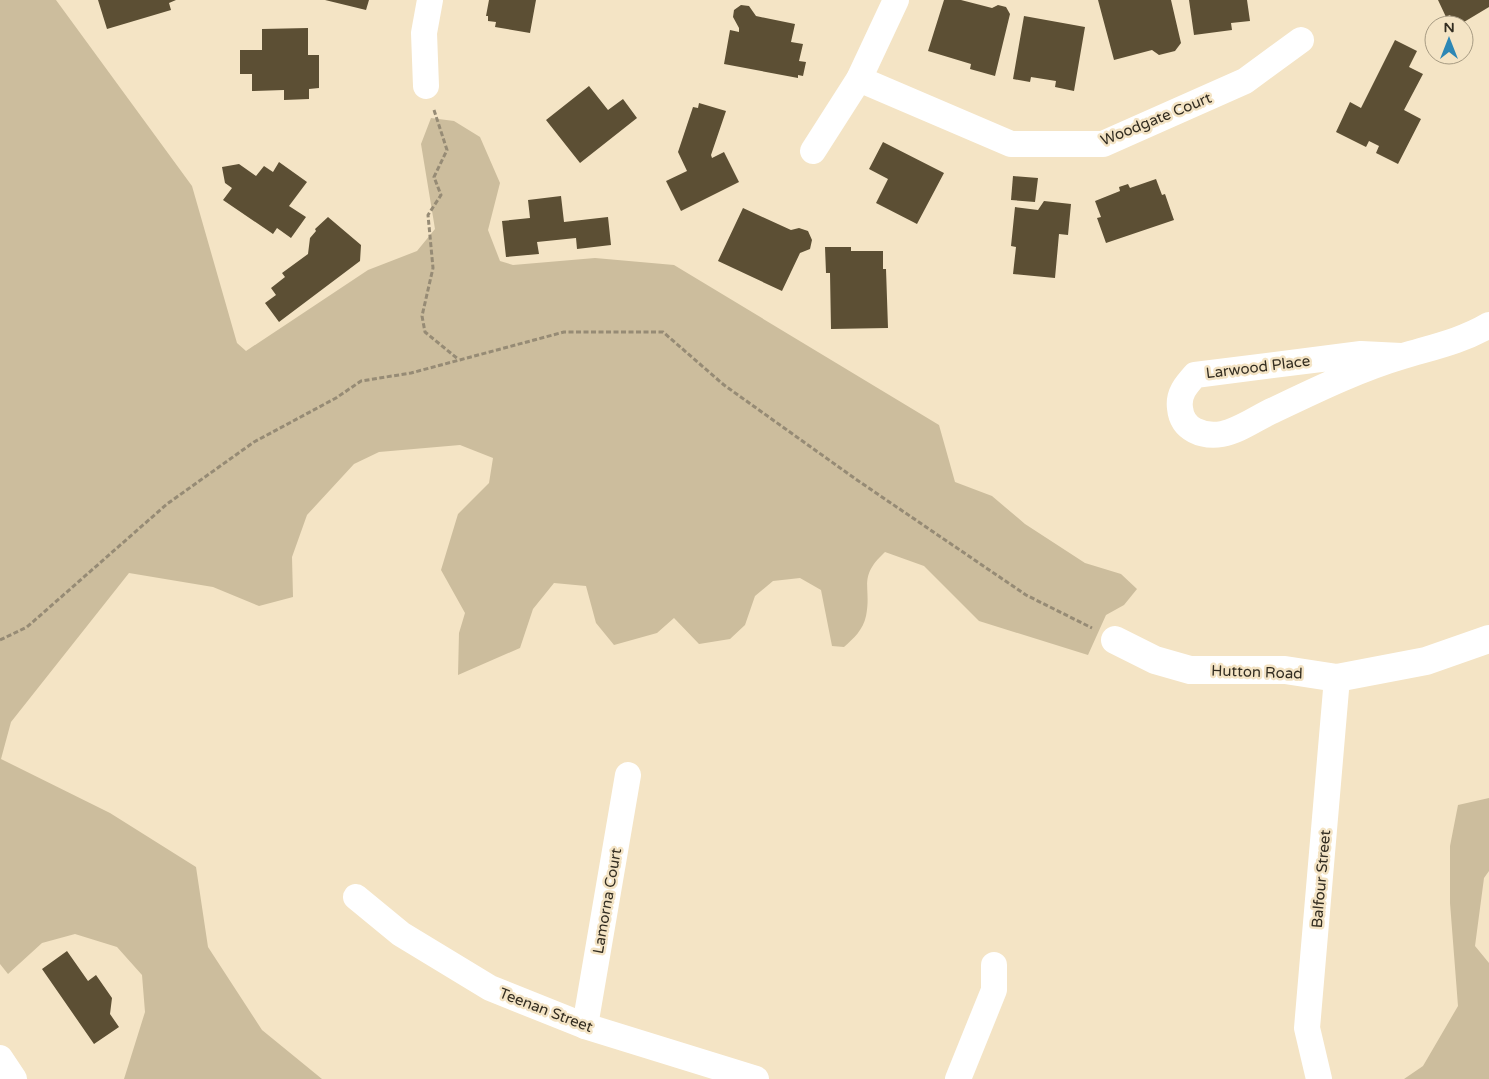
<svg xmlns="http://www.w3.org/2000/svg" width="1489" height="1079" font-family="'Varela Round',sans-serif">
<style>
.green{fill:#ccbd9d}
.building{fill:#5c4f34}
.lines{fill:none;stroke-linecap:round;stroke-linejoin:round}
.path{stroke:#968b75;stroke-width:3;stroke-dasharray:5 2.5;stroke-linecap:butt}
.minor{stroke:#fff;stroke-width:26}
.tertiary{stroke:#fff;stroke-width:28}
.labels{text-anchor:middle;dominant-baseline:central;stroke-width:5;stroke-linejoin:round;paint-order:stroke}
.street-label{font-size:15px;fill:#332d21;stroke:#f4e4c5}
</style>
<rect width="100%" height="100%" fill="#f4e4c5"/>
<g class="green">
<path d="M 0,0 L 56,0 L 192,186 L 237,343 L 246,351 L 368,270 L 417,251 L 435,229 L 421,144 L 431,118 L 454,121 L 480,137 L 500,183 L 488,230 L 500,261 L 513,265 L 595,258 L 674,265 L 939,425 L 955,482 L 992,496 L 1025,524 L 1085,563 L 1121,574 L 1137,589 L 1124,605 L 1106,615 L 1088,655 L 979,621 L 924,566 L 885,552 C 857,578 872,586 866,616 C 863,630 854,638 844,647 L 832,646 L 821,590 L 800,578 L 773,581 L 755,596 L 745,625 L 730,639 L 699,644 L 674,618 L 657,633 L 614,645 L 596,623 L 586,586 L 554,583 L 533,609 L 520,648 L 458,675 L 459,633 L 465,613 L 441,570 L 458,514 L 489,483 L 493,458 L 460,445 L 379,452 L 354,464 L 307,515 L 292,557 L 293,597 L 259,606 L 213,587 L 129,573 L 11,722 L 1,759 L 110,813 L 196,867 L 208,947 L 262,1030 L 322,1079 L 124,1079 L 145,1012 L 142,975 L 117,947 L 75,934 L 42,943 L 8,974 L 0,964 Z"/>
<polygon points="1489,798 1489,871 1484,878 1475,946 1489,963 1489,1079 1404,1079 1423,1066 1458,1006 1450,903 1450,846 1458,805"/>
</g>
<g class="building">
<polygon points="98,0 176,0 169,3 171,10 107,29"/>
<polygon points="325,0 369,0 366,10"/>
<polygon points="489,0 536,0 530,33 495,27 496,22 488,21 488,16 486,16"/>
<polygon points="944,0 961,0 992,8 998,5 1006,7 1010,14 995,76 970,69 971,64 928,51"/>
<polygon points="1098,0 1171,0 1181,43 1175,51 1159,55 1152,50 1114,60"/>
<polygon points="1189,0 1247,0 1250,21 1231,23 1232,30 1194,35"/>
<polygon points="1438,0 1489,0 1489,7 1459,25 1455,25 1450,15 1446,17"/>
<polygon points="741,5 749,6 756,16 795,24 791,42 803,44 799,61 806,62 803,76 798,75 798,78 724,64 730,30 739,32 739,28 733,17 734,10"/>
<polygon points="1024,16 1085,27 1074,91 1055,87 1056,81 1031,77 1030,82 1013,79"/>
<polygon points="308,28 308,55 319,55 319,88 309,89 309,99 284,100 284,90 252,91 252,74 240,74 240,50 262,50 262,29"/>
<polygon points="1395,40 1417,51 1409,67 1423,74 1404,110 1421,119 1398,164 1376,153 1379,146 1369,141 1366,147 1336,132 1350,102 1361,108"/>
<polygon points="589,86 608,110 623,99 637,118 580,163 546,120"/>
<polygon points="699,103 726,111 711,155 712,158 724,152 739,182 681,211 666,181 687,171 678,152 693,107 698,108"/>
<polygon points="883,142 944,173 917,224 876,203 888,179 869,169"/>
<polygon points="279,162 307,182 289,206 306,217 291,238 277,228 273,234 223,200 232,188 225,183 222,167 239,164 256,176 264,166 273,172"/>
<polygon points="1013,176 1038,178 1035,202 1011,200"/>
<polygon points="1156,179 1162,195 1165,194 1174,220 1106,243 1097,218 1101,217 1095,201 1120,191 1119,187 1128,184 1130,188"/>
<polygon points="561,196 564,222 608,217 611,245 577,249 576,238 537,242 539,254 506,257 502,221 530,218 528,200"/>
<polygon points="1044,201 1071,204 1068,235 1059,234 1055,278 1013,274 1016,247 1011,246 1015,207 1038,210"/>
<polygon points="743,208 791,230 799,228 808,231 812,240 810,249 800,253 782,291 718,261"/>
<polygon points="328,217 361,245 360,261 279,322 265,303 276,295 271,288 285,277 282,273 308,254 310,238 316,231 315,229"/>
<polygon points="825,247 851,247 851,251 883,251 883,269 886,269 888,328 831,329 830,273 826,273"/>
<polygon points="67,951 88,981 96,975 112,998 110,1014 119,1027 94,1044 42,969"/>
</g>
<g class="lines">
<g class="path">
<polyline points="434,110 447,150 434,177 441,195 428,215 433,268 422,316 425,332 458,359"/>
<polyline points="0,640 27,627 167,504 254,442 336,398 361,381 411,373 564,332 663,332 724,385 857,480 1026,595 1092,628"/>
</g>
<g class="minor">
<polyline points="859,79 1011,144 1103,144 1245,81 1301,40"/>
<polyline points="426,86 424,33 430,0"/>
<polyline points="813,151 859,79 896,0"/>
<path d="M 1401,356 L 1361,354 L 1195,375 C 1186,385 1178,394 1180,408 C 1182,430 1203,437 1222,434 C 1239,431 1258,417 1274,410 C 1316,390 1359,369 1403,356 C 1433,347 1462,341 1489,325"/>
<polyline points="356,897 401,934 490,988 585,1026 756,1079"/>
<polyline points="585,1026 628,775"/>
<polyline points="0,1058 14,1079"/>
<polyline points="958,1079 994,990 994,965"/>
<polyline points="1319,1079 1307,1028 1337,678"/>
</g>
<polyline class="tertiary" points="1115,640 1155,660 1190,670 1285,670 1337,678 1426,661 1489,639"/>
</g>
<g class="labels">
<g class="street-label">
<text transform="translate(1156 119) rotate(-22)">Woodgate Court</text>
<text transform="translate(1258 367) rotate(-7)">Larwood Place</text>
<text transform="translate(1257 672) rotate(2)">Hutton Road</text>
<text transform="translate(1321 879) rotate(-85)">Balfour Street</text>
<text transform="translate(607 901) rotate(-80)">Lamorna Court</text>
<text transform="translate(546 1010) rotate(21)">Teenan Street</text>
</g>
</g>
<g transform="translate(1449 40)"><circle r="24" fill="#f4e4c5" stroke="#a79b83"/>
<path d="M0-4L9 19L0 12L-9 19Z" fill="#2d87b5"/>
<text y="-8" font-size="14" font-weight="bold" text-anchor="middle" fill="#332d21">N</text>
</g>
</svg>
